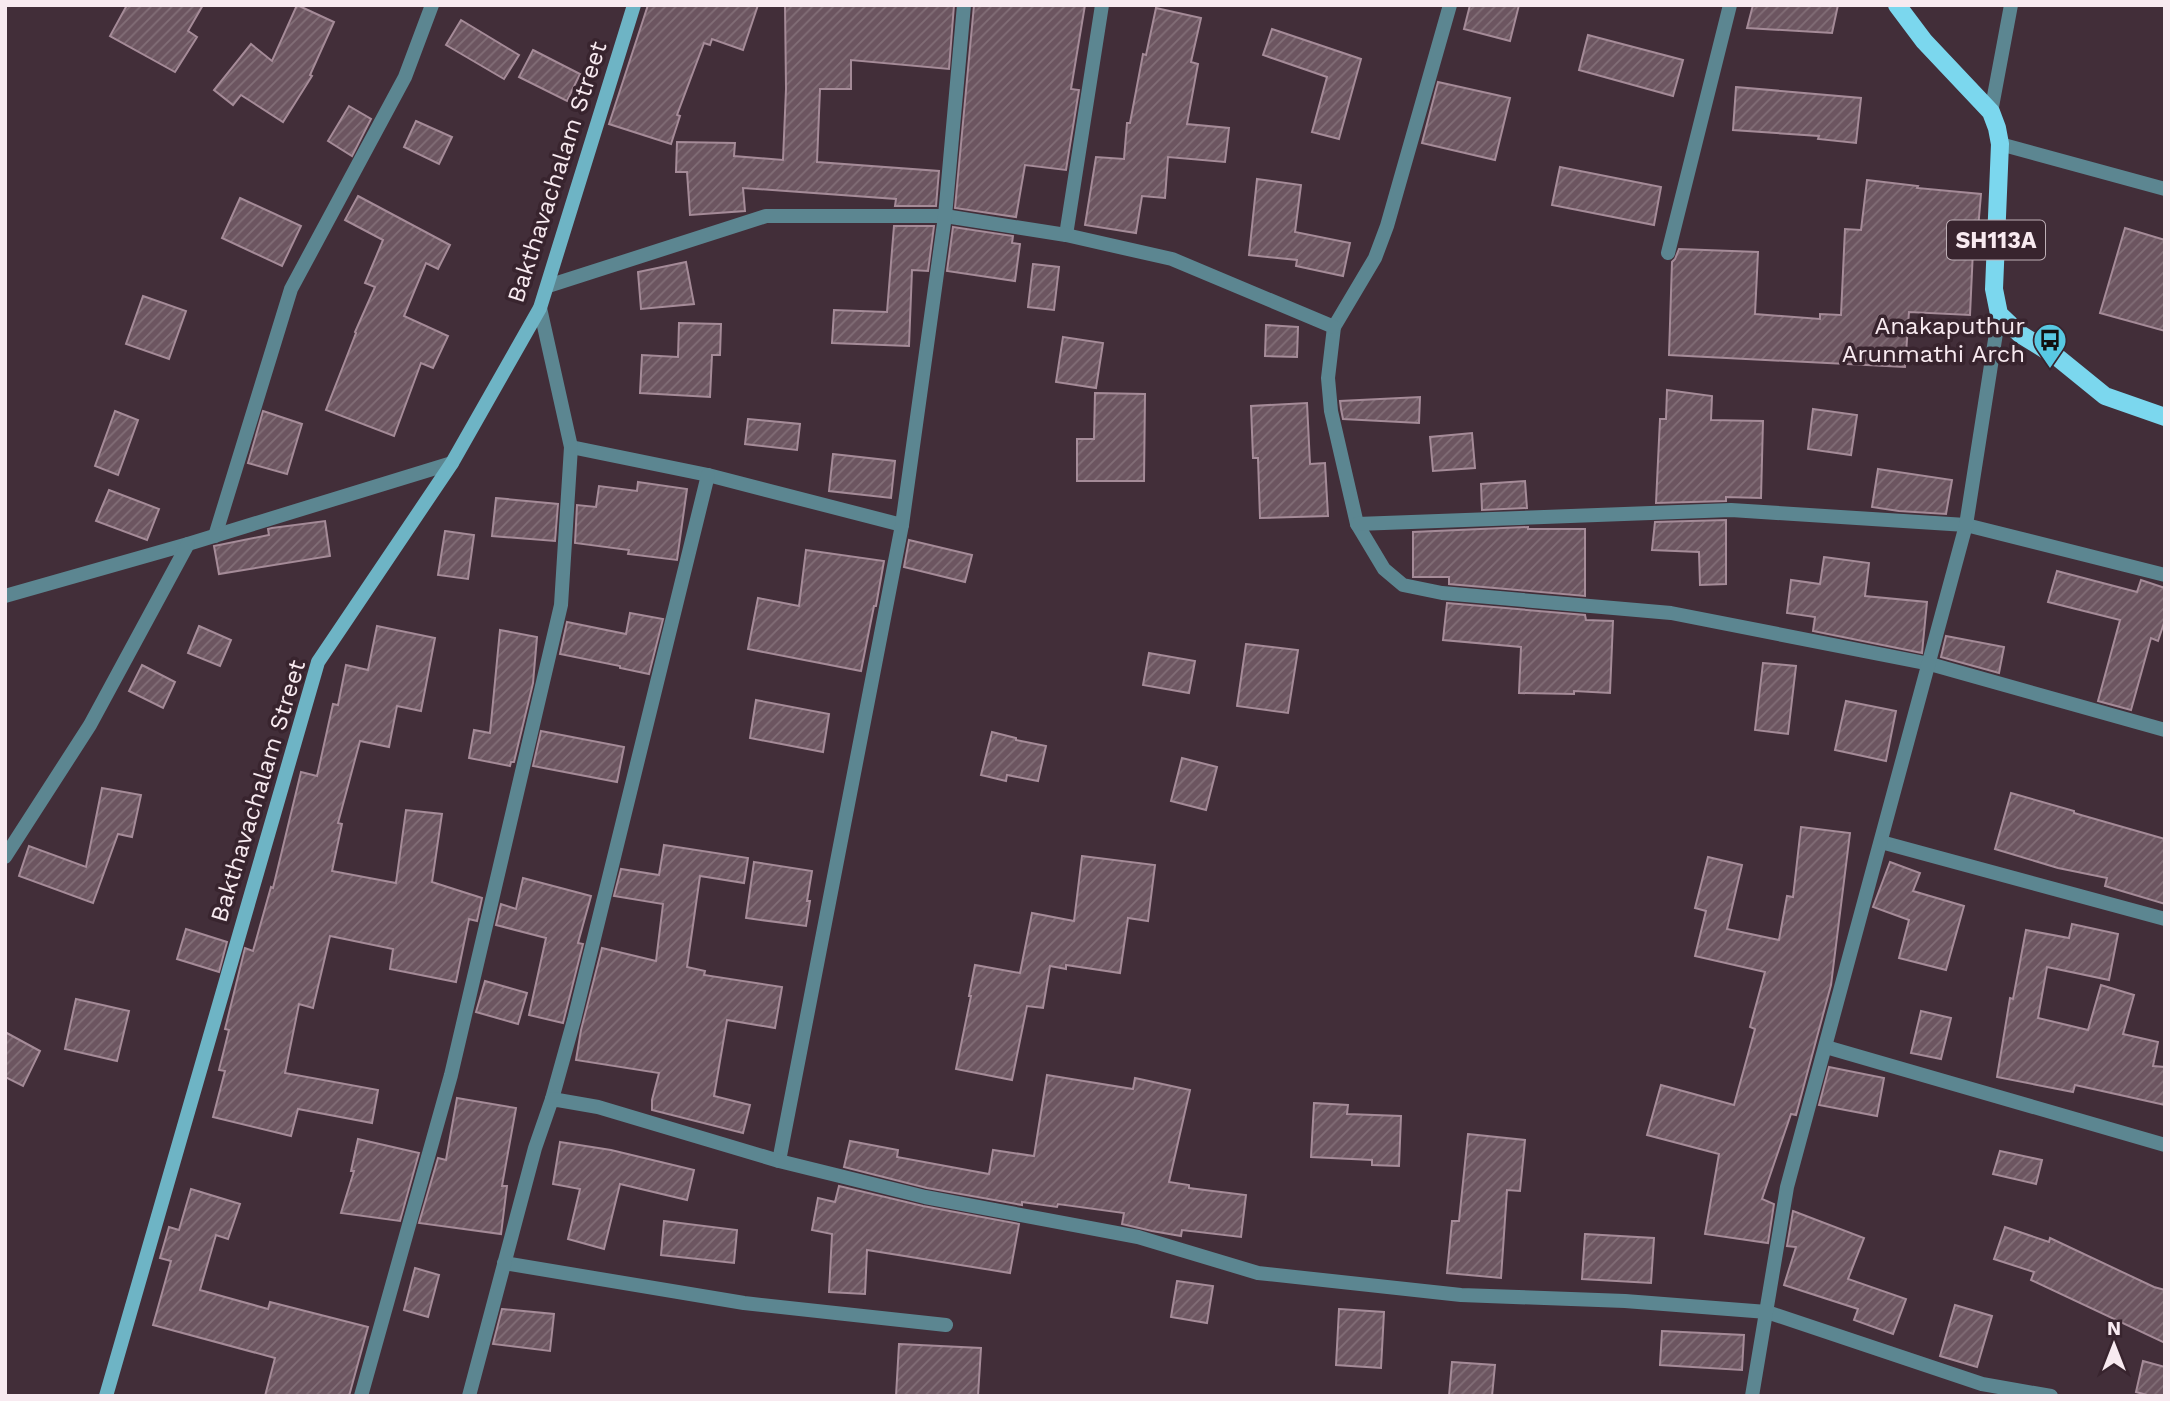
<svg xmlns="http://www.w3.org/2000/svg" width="2170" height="1401" font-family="'Work Sans',sans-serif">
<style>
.building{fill:url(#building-hatch);stroke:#a58b98;stroke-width:2}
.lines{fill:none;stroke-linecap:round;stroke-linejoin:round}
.street{stroke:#5c8691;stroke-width:14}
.secondary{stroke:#6eb4c5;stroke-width:14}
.primary{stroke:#7bd7ee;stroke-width:18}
.labels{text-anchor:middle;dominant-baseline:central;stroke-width:7;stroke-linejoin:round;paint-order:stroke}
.shield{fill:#38242e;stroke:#beafb6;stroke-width:2}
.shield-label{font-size:23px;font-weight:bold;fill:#f8eaf0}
.street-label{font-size:24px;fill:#f8eaf0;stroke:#38242e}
.poi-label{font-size:24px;fill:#f8eaf0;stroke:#38242e;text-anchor:end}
</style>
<defs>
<pattern id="building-hatch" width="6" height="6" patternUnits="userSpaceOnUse" patternTransform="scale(1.75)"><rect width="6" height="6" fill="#6c5560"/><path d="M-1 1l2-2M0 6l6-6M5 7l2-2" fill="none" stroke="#826e77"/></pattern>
</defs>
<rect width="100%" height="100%" fill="#422e39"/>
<g class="building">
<polygon points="127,5 203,5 188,31 197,37 175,72 110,36"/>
<polygon points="297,5 334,22 310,75 312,76 283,122 241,95 233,105 214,90 251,44 272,61"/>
<polygon points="648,5 758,5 743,50 712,39 710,45 704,43 677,115 680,116 671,144 609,124"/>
<polygon points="785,5 954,5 949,69 851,60 851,89 820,89 817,162 939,171 936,206 895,206 896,199 743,188 745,211 690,215 687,172 676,172 677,142 735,143 734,156 783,160 786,89"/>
<polygon points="974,5 1085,5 1071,89 1079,90 1066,170 1025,165 1016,217 955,208"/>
<polygon points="1470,5 1519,5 1510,41 1464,29"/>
<polygon points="1753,5 1838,5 1832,33 1747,28"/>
<polygon points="1156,8 1201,18 1191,62 1198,64 1187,124 1229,128 1225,162 1168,157 1165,198 1142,196 1136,233 1085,225 1096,157 1124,159 1127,123 1130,123 1143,54 1146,55"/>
<polygon points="461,20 519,55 504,79 446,45"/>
<polygon points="1272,29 1361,59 1339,139 1312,132 1327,77 1263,55"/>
<polygon points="1588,35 1683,60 1673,96 1579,70"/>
<polygon points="533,50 580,74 567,101 519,77"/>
<polygon points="1438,82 1510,98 1495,160 1422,143"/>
<polygon points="1736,87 1861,98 1856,143 1818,139 1819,136 1733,130"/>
<polygon points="349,106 371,119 352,156 328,141"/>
<polygon points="416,121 452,137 439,164 404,147"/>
<polygon points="1560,167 1661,187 1654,225 1552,205"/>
<polygon points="1257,179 1301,185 1295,232 1350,243 1343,276 1296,266 1297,260 1249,255"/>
<polygon points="1867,180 1918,186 1917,188 1981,194 1978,229 1974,228 1970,315 1909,312 1905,367 1669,355 1672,262 1675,259 1679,249 1758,252 1755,314 1820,319 1820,314 1841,315 1845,229 1861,230"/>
<polygon points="358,196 450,245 438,269 426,263 404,316 448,336 433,368 421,363 394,436 326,410 356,333 355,332 375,287 365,283 383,240 345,220"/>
<polygon points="240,198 301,226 282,266 222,238"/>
<polygon points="894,226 934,226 928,271 912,270 909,346 832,343 834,310 887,312"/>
<polygon points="953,227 1013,236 1012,243 1020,244 1015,281 947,271"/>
<polygon points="2125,228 2165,240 2165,331 2100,313"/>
<polygon points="686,262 694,304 641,309 638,272"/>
<polygon points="1033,264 1059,267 1054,310 1028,307"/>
<polygon points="143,296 186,311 169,359 126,344"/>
<polygon points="679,323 721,324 720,355 712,355 710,397 640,393 642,355 678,357"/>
<polygon points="1266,325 1298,327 1297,357 1265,356"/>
<polygon points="1063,337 1103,343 1096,388 1056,382"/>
<polygon points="1667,390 1712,396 1711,420 1763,421 1761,498 1726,497 1726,501 1656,503 1660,419 1666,419"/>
<polygon points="1095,393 1145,394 1144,481 1077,481 1077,439 1094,439"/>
<polygon points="1420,397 1419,423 1343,419 1341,409 1340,401"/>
<polygon points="1307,403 1310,464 1325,463 1328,516 1260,518 1258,458 1253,458 1251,406"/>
<polygon points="1813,409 1857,415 1851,455 1808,449"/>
<polygon points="115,411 138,420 118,475 95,466"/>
<polygon points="263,411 302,424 287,474 248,463"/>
<polygon points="748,419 800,424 797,450 745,444"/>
<polygon points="1472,433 1475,468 1433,471 1430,437"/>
<polygon points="833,454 895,461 891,498 829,491"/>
<polygon points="1878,469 1952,480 1946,514 1899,511 1872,507"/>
<polygon points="1525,481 1527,508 1482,510 1481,484"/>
<polygon points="638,482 687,489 677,560 628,554 629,550 575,543 577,505 596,507 599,486 637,491"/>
<polygon points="109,490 159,509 147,540 96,521"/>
<polygon points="496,498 558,504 555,541 492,536"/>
<polygon points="1726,520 1726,584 1700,585 1699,552 1652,550 1655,522"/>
<polygon points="325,521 330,556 219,574 214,546 269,535 268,529 272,528"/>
<polygon points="1528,527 1528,529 1585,529 1585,596 1449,584 1449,577 1413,577 1413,532"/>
<polygon points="445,531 474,535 468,579 438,575"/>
<polygon points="909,540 972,555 965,582 904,567"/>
<polygon points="806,550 884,561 876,606 874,606 861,671 748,649 758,598 799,606"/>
<polygon points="1824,557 1869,563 1865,596 1927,602 1922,653 1813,631 1815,617 1787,613 1791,580 1820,584"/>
<polygon points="2057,571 2137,592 2141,580 2165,588 2165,620 2158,641 2151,638 2131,710 2098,701 2120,620 2048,602"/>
<polygon points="1447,603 1585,615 1586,620 1613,621 1610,693 1574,691 1574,694 1519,693 1521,647 1443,640"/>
<polygon points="630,613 663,619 649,674 620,668 620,666 560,654 567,622 626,634"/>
<polygon points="199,626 231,640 220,666 188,653"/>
<polygon points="377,626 435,638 421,711 397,706 389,747 360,741 338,823 342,824 332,871 396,883 406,810 442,814 432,882 482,898 477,921 469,919 456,982 390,969 393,949 330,936 313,1008 299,1004 285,1073 378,1090 372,1123 298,1109 291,1136 213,1117 225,1071 219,1070 229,1030 225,1029 245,948 253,951 271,887 273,888 301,772 317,776 333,704 338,705 346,665 368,670"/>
<polygon points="500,630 537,637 533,683 514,762 511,762 510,766 469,758 474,730 490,733"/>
<polygon points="1946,636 2004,647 1999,673 1941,657"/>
<polygon points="1246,644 1298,650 1288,713 1237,706"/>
<polygon points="1149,653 1195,661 1189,693 1143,685"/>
<polygon points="1763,663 1796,666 1788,734 1755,730"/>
<polygon points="142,665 175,682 163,708 129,691"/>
<polygon points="756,700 829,714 823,752 750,738"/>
<polygon points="1846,701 1896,711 1886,761 1835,750"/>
<polygon points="541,731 624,747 617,782 533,766"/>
<polygon points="992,732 1016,738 1016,740 1046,746 1038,781 1007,775 1006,781 981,775"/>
<polygon points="1182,758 1217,767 1206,810 1171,801"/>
<polygon points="102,788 141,795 132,837 118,834 93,903 19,876 29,846 86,867"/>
<polygon points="2011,793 2074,811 2074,813 2165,839 2165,904 2105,886 2107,878 2058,868 1995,849"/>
<polygon points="1801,827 1850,833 1831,985 1796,1115 1791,1114 1762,1199 1774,1204 1768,1243 1705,1234 1719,1154 1647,1135 1661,1085 1734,1105 1755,1029 1750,1027 1765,972 1695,956 1706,911 1695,908 1708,857 1742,865 1727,929 1779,940 1787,896 1793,897"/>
<polygon points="664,845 748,858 744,883 700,876 687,967 705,971 704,975 782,987 775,1028 727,1020 714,1096 750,1105 743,1133 652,1110 652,1100 659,1073 576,1060 581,1030 602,948 656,961 663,904 614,896 621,869 659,875"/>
<polygon points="1082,856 1155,865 1148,921 1128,918 1120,973 1066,965 1066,969 1050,966 1043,1008 1027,1006 1012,1080 956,1069 971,996 969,996 975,965 1020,973 1032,913 1074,921"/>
<polygon points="754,862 812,871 807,901 810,901 806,926 746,918"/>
<polygon points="1890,862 1920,873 1913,891 1964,906 1946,970 1899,958 1909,920 1873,907"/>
<polygon points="523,878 591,896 578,943 583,944 563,1023 529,1015 546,938 496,925 501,904 516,909"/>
<polygon points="2072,924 2118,934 2109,980 2047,967 2038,1018 2088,1030 2101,985 2134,995 2123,1034 2158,1042 2153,1066 2165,1067 2165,1105 2075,1085 2073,1092 1997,1077 2010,998 2013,999 2026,930 2069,938"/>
<polygon points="186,929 227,942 219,972 177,959"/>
<polygon points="485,981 527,993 518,1024 476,1012"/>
<polygon points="76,999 129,1011 117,1061 65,1049"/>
<polygon points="1921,1011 1951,1018 1941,1059 1911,1053"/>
<polygon points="5,1032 40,1051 23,1086 5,1077"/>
<polygon points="1829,1067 1884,1078 1877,1116 1819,1105"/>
<polygon points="1047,1075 1133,1089 1135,1078 1190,1090 1169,1182 1189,1185 1189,1188 1246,1195 1241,1237 1182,1230 1181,1236 1152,1231 1122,1224 1124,1213 1058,1204 1057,1207 1022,1202 1022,1205 927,1188 844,1167 850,1141 898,1150 897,1157 989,1174 993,1150 1034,1156"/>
<polygon points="457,1098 516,1108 502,1186 507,1186 501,1234 419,1223 438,1158 446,1160"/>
<polygon points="1314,1103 1348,1105 1347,1114 1401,1116 1399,1166 1372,1165 1372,1160 1311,1157"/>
<polygon points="1468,1134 1525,1140 1520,1191 1507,1190 1501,1278 1447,1273 1452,1221 1459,1221"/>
<polygon points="358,1139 419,1153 400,1221 341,1213 354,1171 351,1171"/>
<polygon points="560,1142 611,1150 694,1170 687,1200 620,1184 604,1249 568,1239 580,1189 553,1184"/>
<polygon points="2000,1151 2042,1160 2036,1184 1993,1174"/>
<polygon points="839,1186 923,1206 1019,1224 1010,1273 867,1250 865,1294 829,1292 832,1234 812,1230 818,1198 835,1202"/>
<polygon points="191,1189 240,1204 228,1239 216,1235 200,1290 268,1309 270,1302 368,1327 349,1396 265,1396 275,1358 153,1325 171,1261 160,1258 169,1227 179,1230"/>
<polygon points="1793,1211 1864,1238 1848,1279 1906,1299 1893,1334 1854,1320 1858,1309 1784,1285 1796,1247 1787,1246"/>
<polygon points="664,1221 737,1230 734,1263 661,1255"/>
<polygon points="2005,1227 2049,1242 2050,1238 2154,1287 2165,1290 2165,1343 2031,1280 2034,1272 1994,1259"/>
<polygon points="1585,1234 1654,1238 1651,1283 1582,1279"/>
<polygon points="415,1268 439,1275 428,1317 404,1310"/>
<polygon points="1177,1281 1213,1286 1207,1323 1171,1317"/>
<polygon points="1955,1305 1992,1316 1977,1367 1940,1356"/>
<polygon points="502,1309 554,1314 550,1351 493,1344"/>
<polygon points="1339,1309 1384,1312 1381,1368 1336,1365"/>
<polygon points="1662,1331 1744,1335 1742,1370 1660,1365"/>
<polygon points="899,1344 981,1348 978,1396 896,1396"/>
<polygon points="2143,1361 2165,1367 2165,1396 2151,1396 2136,1392"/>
<polygon points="1452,1362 1495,1365 1492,1396 1449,1396"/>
</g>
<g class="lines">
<g class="street">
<polyline points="1450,5 1387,226 1375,258 1334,327 1328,378 1331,411 1357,524 1384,569 1403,585 1442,593 1671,613 1930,664 2165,730"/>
<polyline points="1991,112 2011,5"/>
<polyline points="2000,144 2165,189"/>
<polyline points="1066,235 1102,5"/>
<polyline points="1668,253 1730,5"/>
<polyline points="548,286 766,216 945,216 1066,235 1172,259 1334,327"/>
<polyline points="571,447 708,475 902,525"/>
<polyline points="1357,524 1731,510 1966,525 2165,575"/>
<polyline points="215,536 291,289 405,77 432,5"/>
<polyline points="5,596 188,544 452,463"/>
<polyline points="1881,842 2165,919"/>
<polyline points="5,857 90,725 188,544"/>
<polyline points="1826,1047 2165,1145"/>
<polyline points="552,1099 574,1020 708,475"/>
<polyline points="779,1161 902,525 945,216 964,5"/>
<polyline points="504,1263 744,1303 946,1325"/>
<polyline points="361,1396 451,1075 561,605 571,447 540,308"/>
<polyline points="469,1396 535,1148 552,1099 598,1107 779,1161 925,1197 1138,1237 1258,1273 1461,1295 1625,1301 1767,1312 1982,1384 2051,1396"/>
<polyline points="1752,1396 1787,1187 1966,525 1999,314"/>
</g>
<polyline class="secondary" points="106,1396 318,662 452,463 540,308 634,5"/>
<polyline class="primary" points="1897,5 1924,41 1991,112 1997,128 2000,144 1994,289 1999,314 2020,334 2057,357 2105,396 2165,417"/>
</g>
<defs>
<symbol id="bus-pin" viewBox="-11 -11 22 30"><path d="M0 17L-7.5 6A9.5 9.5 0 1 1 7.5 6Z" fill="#58c9e3" stroke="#38242e"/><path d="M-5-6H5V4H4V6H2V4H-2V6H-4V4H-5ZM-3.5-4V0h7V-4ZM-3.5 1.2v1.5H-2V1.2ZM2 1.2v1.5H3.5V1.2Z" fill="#111"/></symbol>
</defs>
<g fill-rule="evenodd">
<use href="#bus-pin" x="2031" y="321" width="38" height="52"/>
</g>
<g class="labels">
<rect class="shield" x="1947" y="220.5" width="98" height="39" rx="5"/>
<g class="shield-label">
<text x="1996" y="240">SH113A</text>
</g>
<g class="street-label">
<text transform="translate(557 172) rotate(-72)">Bakthavachalam Street</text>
<text transform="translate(258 791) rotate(-73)">Bakthavachalam Street</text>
</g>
<g class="poi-label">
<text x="2025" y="326">Anakaputhur<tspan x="2025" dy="28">Arunmathi Arch</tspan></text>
</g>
</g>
<rect width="2170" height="1401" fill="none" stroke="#f8eaf0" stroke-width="14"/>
<g transform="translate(2114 1345)" stroke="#38242e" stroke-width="5" paint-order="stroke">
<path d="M0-5L12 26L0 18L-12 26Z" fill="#f8eaf0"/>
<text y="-10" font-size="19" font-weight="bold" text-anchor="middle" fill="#f8eaf0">N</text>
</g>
</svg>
